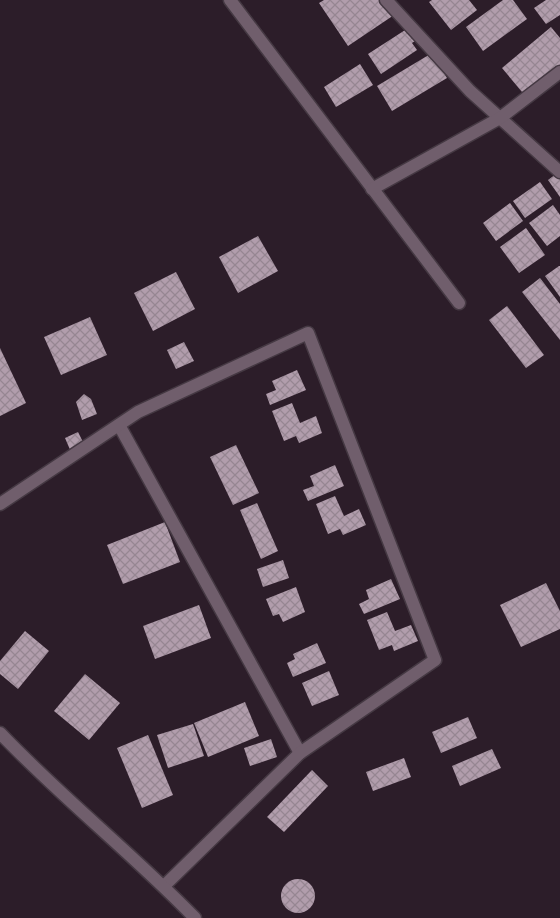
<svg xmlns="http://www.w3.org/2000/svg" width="560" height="918" font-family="'Exo 2',sans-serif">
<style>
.building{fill:url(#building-cross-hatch)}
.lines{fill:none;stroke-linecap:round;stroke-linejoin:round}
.minor-casing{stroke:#453943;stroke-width:15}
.minor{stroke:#705e6c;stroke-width:12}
</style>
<defs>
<pattern id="building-cross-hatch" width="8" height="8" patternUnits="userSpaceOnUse" patternTransform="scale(1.25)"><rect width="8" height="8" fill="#b19dac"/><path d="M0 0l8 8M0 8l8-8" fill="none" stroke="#968692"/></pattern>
</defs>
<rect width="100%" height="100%" fill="#2c1d29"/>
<g class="building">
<polygon points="324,0 379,0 381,3 385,0 397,13 348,46 319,3"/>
<polygon points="432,0 469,0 477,10 451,30 429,2"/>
<polygon points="503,0 513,0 527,19 483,51 466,27"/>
<polygon points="546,0 560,0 560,15 546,24 534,8"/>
<polygon points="416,23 424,35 412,43 417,50 381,74 368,54"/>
<polygon points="551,27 560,38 560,71 527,98 502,68"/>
<polygon points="432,53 447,78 392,111 377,86"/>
<polygon points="360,64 373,85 336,107 324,87"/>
<polygon points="560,171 560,197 548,180"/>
<polygon points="540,182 552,199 525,218 513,201"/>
<polygon points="510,203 523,221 496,241 483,223"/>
<polygon points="553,205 560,215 560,236 547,246 529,223"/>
<polygon points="526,228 545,255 519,273 500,247"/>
<polygon points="258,236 278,271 238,293 219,257"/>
<polygon points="559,266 560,266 560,297 545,276"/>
<polygon points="176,272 195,309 153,331 134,293"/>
<polygon points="540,278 560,304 560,340 522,292"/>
<polygon points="507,306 544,355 526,368 489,320"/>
<polygon points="90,317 107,355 61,375 44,337"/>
<polygon points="184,342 194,361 176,369 167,350"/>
<polygon points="0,348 26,403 0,416"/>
<polygon points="297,370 306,390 270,405 266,394 276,390 272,381"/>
<polygon points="84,394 91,399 97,414 82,420 76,402"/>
<polygon points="292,403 300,423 316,416 322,433 299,443 296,436 284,441 272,411"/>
<polygon points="78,432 85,446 71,452 65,438"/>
<polygon points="236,445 259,493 233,505 210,457"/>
<polygon points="335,465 344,486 308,501 303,490 314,486 310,476"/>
<polygon points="335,496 344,516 359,509 366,525 343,535 340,529 328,534 316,504"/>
<polygon points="257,503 278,551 261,559 240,510"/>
<polygon points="165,522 180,562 123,584 107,545"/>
<polygon points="283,560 289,578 263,587 257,569"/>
<polygon points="391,579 400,599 364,614 359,604 369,599 366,590"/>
<polygon points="546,583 560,611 560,629 521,647 500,605"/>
<polygon points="296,587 305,612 283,622 279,614 273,616 266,599"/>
<polygon points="199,605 211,638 155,659 143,626"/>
<polygon points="387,612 395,631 411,625 418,641 394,651 392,645 379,650 367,620"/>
<polygon points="25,631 49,651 18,689 0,674 0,661"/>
<polygon points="317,643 326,663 293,677 287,663 295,659 293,654"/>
<polygon points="329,671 339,695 312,706 302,683"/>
<polygon points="85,674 120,703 89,740 54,711"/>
<polygon points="245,702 259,736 208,757 194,723"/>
<polygon points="468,717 477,738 441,753 432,732"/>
<polygon points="193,724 204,756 168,768 157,735"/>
<polygon points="148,735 173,795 142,808 117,748"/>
<polygon points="271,739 277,757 250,766 244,748"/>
<polygon points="492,749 501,768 460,786 452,766"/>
<polygon points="404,758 411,777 373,791 366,772"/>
<polygon points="312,770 328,786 284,832 267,817"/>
<circle cx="298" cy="896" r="17"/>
</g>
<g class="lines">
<defs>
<g id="minor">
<polyline points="230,0 459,303"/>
<polyline points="386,0 470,91 560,172"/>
<polyline points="372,189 500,118 560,72"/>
<polyline points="119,425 300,753"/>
<polyline points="0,504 138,412 308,333 435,660 300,753 164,886"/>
<path d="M 0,733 C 62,798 133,854 195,918"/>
</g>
</defs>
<use href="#minor" class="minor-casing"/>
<use href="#minor" class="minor"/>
</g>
</svg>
